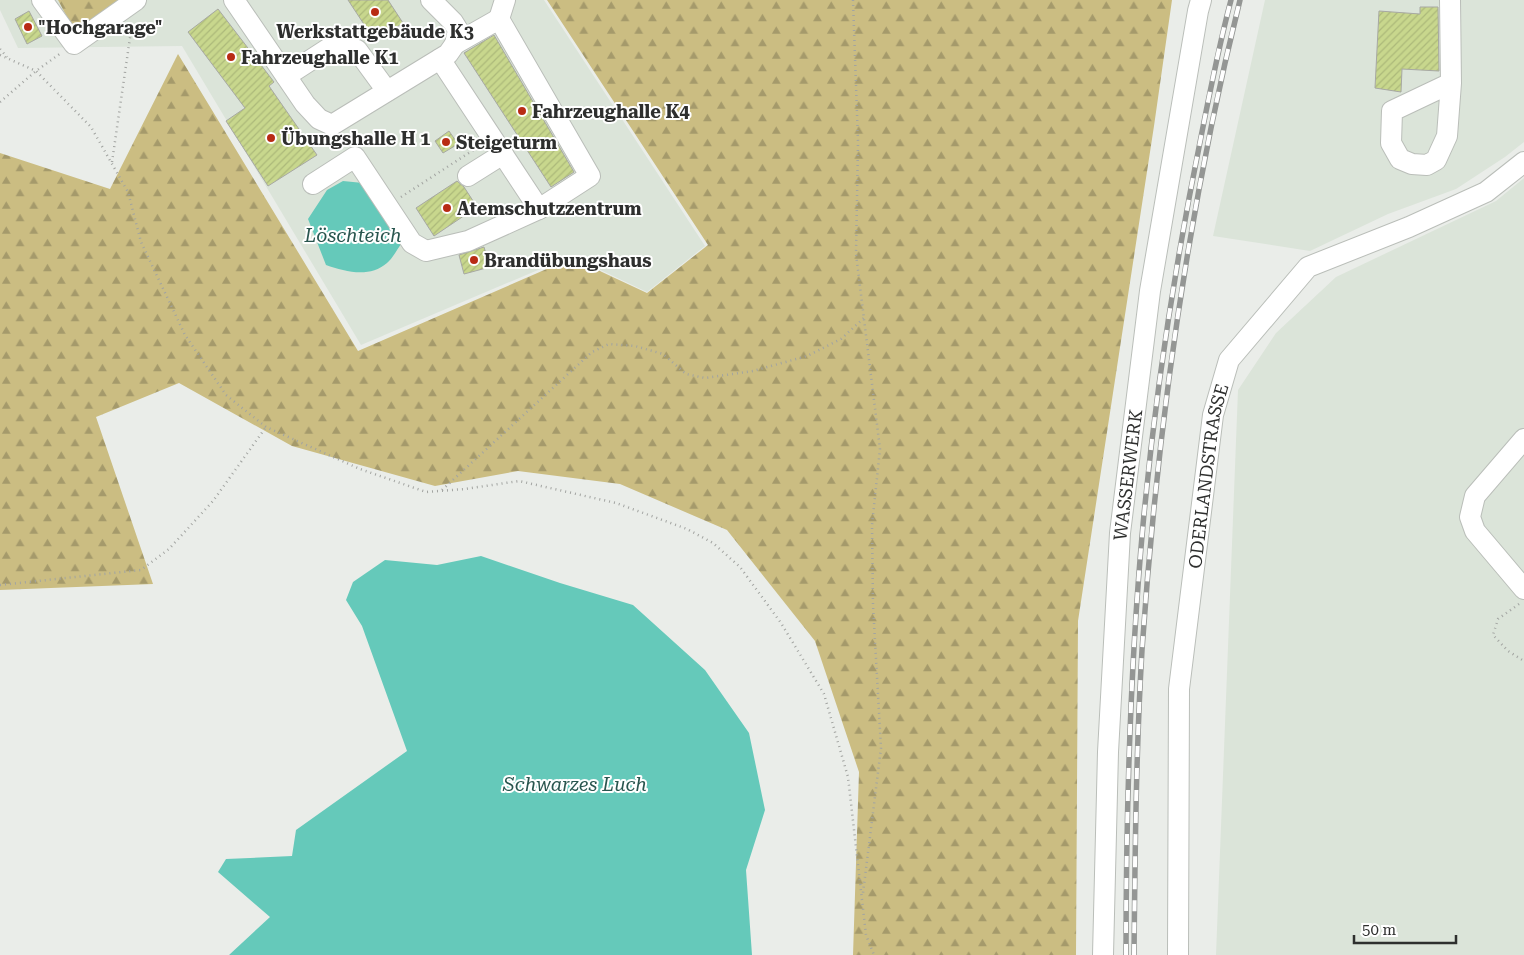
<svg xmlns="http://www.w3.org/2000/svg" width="1524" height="955" font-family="'Roboto Serif',serif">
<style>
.built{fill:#dbe4d9}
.forest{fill:url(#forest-firs)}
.water{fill:#65c9ba}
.building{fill:url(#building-hatch);stroke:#a7a8a3}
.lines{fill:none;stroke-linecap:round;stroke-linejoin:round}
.minor-casing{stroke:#babeb9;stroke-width:22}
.path{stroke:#a2a4a1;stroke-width:2.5;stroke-dasharray:1 4;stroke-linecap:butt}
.minor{stroke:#fff;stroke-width:20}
.rail-casing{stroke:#949694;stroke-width:5.5}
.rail{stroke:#fff;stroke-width:4;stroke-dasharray:11;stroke-linecap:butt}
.poi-dot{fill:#b82c14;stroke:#fff;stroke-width:2}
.labels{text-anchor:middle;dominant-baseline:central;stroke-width:4;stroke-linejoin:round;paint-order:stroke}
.poi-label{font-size:18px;font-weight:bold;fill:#2e2f2e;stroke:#fff;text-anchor:start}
.street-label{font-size:18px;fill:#2e2f2e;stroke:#fff}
.water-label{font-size:19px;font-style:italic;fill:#29564f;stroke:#fff}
</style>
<defs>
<pattern id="forest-firs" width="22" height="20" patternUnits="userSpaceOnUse" patternTransform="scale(1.25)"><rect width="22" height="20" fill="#cbbd82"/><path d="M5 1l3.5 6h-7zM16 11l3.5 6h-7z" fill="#a59a6b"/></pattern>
<pattern id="building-hatch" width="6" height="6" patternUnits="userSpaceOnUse" patternTransform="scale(1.25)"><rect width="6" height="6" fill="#c8d78d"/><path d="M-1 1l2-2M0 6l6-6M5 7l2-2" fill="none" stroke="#acb97a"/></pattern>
</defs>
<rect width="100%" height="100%" fill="#eaede9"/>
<g class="built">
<polygon points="0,0 544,0 705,246 647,292 571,256 361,345 182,46 18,48 0,10"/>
<polygon points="1265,0 1524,0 1524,142 1505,157 1456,189 1388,214 1310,251 1213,236"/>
<polygon points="1524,178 1524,955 1216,955 1238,390 1276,333 1336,277 1496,201"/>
</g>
<g class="forest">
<polygon points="58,0 121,0 75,32"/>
<polygon points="547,0 1172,0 1154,126 1078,621 1076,955 853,955 859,772 815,641 727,530 620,484 518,471 435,486 292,446 179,383 96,417 153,584 0,590 0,153 110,189 178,54 358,351 572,258 647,293 708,245"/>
</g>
<g class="water">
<path d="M 343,181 L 363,183 L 402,243 C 397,249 393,258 387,263 C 370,278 346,272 326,265 L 308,219 L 327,190 Z"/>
<polygon points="481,556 560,583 633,605 705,670 749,733 765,810 746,870 752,955 229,955 270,917 218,872 226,859 292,856 296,830 407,751 362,626 346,600 353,582 385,560 437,565"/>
</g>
<g class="building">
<polygon points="348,0 388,0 403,23 375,41"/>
<polygon points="1420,7 1438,7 1439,71 1402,69 1401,92 1375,88 1379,11 1420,14"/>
<polygon points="218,9 274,82 269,86 317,155 268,186 226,121 245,108 188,32"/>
<polygon points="29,11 42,36 27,44 15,19"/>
<polygon points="494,35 574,172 551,187 464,53"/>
<polygon points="449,131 458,144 443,153 435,141"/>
<polygon points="457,181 464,187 477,207 434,236 416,208"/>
<polygon points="484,247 490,267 464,274 459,255"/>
</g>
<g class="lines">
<defs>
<g id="minor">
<polyline points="42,0 74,44 136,0"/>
<polyline points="234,0 305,104 319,119 332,125 448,54 455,44 458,30 453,22 431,0"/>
<polyline points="1450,0 1451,83 1447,136 1436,160 1427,165 1412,164 1400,159 1391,143 1392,111 1451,83"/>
<polyline points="499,19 505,0"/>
<polyline points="455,44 499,19 590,176 539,209"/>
<polyline points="286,76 337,43 357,50 387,91"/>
<polyline points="468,176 503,154"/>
<polyline points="313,184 355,157 412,243 426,251 468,241 539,209 440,59"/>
<polyline points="1524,439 1475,496 1470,517 1475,531 1524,589"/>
<path id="s1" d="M 1103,955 L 1108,752 L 1120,533 L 1150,291 L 1198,11 L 1201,0"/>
<path id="s2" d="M 1178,955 L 1179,689 L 1213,415 L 1229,360 L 1308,267 L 1409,227 L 1486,192 L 1524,162"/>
</g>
</defs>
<use href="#minor" class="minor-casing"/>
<g class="path">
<polyline points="853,0 858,142 856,254 880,449 872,525 873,605 881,748 863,893"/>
<polyline points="0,49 7,57"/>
<polyline points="0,55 36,71 91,127 128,192 141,242 185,335 226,395 266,427 360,469 426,492 465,489 519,481 616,503 687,529 713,543 740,567 781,623 824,694 848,777 866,935 874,955"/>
<polyline points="0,102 36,71 61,53"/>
<polyline points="112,162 132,24"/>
<polyline points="401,197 478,147"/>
<polyline points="442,490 592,352 609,344 635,346 663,354 686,374 705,378 753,371 807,356 841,339 865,317"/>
<polyline points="0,585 141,570 169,549 213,501 266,427"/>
<polyline points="1519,604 1498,619 1493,635 1508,651 1524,661"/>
</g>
<use href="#minor" class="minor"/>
<defs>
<g id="rail">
<path d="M 1126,955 C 1126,812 1130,667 1143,525 C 1155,395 1175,265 1201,137 C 1210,91 1219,45 1231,0"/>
<path d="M 1134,955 C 1135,854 1136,751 1142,650 C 1157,431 1187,213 1240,0"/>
</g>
</defs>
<use href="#rail" class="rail-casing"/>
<use href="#rail" class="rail"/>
</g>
<g class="poi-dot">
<circle cx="375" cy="12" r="5"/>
<circle cx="28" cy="27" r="5"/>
<circle cx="231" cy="57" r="5"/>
<circle cx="522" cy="111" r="5"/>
<circle cx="271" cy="138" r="5"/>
<circle cx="446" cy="142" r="5"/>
<circle cx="447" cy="208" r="5"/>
<circle cx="474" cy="260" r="5"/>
</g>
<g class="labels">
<g class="poi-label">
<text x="38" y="27">"Hochgarage"</text>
<text x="375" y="31" text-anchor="middle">Werkstattgebäude K3</text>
<text x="241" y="57">Fahrzeughalle K1</text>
<text x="532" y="111">Fahrzeughalle K4</text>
<text x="281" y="138">Übungshalle H 1</text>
<text x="456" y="142">Steigeturm</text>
<text x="457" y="208">Atemschutzzentrum</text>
<text x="484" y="260">Brandübungshaus</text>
</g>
<g class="street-label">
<text stroke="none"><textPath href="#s1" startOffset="481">WASSERWERK</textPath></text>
<text stroke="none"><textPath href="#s2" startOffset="481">ODERLANDSTRASSE</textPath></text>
</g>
<g class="water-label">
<text x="353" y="235">Löschteich</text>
<text x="575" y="784">Schwarzes Luch</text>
</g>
</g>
<path d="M1354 935v8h102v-8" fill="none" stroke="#2e2f2e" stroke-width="2.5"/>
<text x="1362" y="935" font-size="15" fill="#2e2f2e" stroke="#ffffff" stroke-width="4" paint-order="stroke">50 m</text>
</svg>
